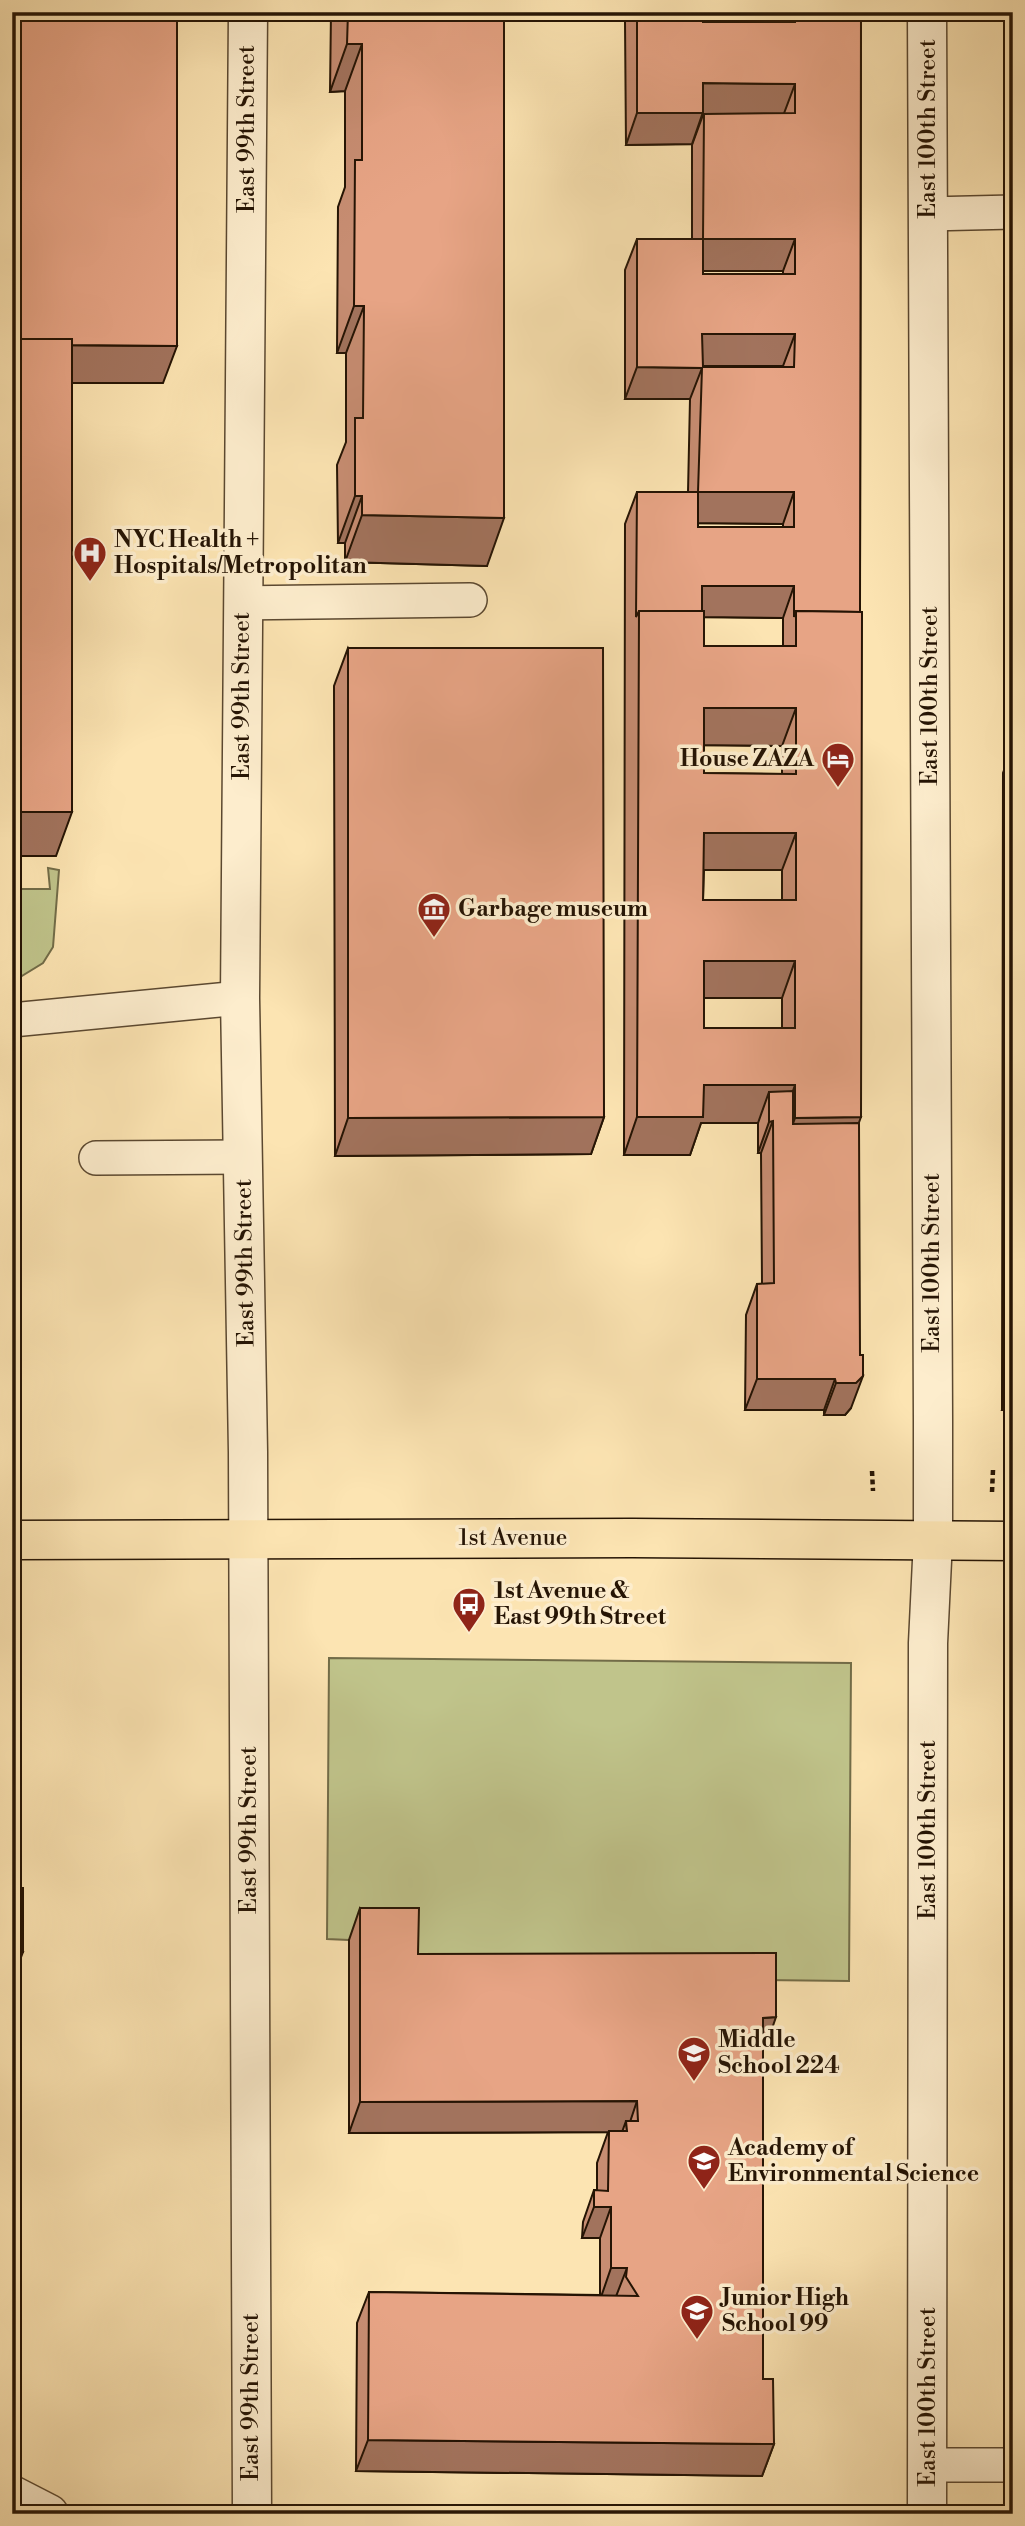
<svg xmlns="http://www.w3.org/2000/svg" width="1025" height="2526" font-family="'Libre Bodoni',serif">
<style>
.green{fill:#c0c48b;stroke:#726c48;stroke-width:2}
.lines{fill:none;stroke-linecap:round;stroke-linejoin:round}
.service-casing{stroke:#5b4830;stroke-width:36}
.minor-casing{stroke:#5b4830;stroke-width:41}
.primary-casing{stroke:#251404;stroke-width:41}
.path{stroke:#251404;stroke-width:4.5;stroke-dasharray:5 3.5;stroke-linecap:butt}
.service{stroke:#fdedcd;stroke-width:33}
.minor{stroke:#fdedcd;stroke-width:38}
.primary{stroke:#fce4b2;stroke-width:38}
.wall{fill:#c78d72;stroke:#251404;stroke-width:2;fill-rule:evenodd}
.shaded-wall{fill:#a2735d;stroke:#251404;stroke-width:2}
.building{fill:#e7a485;stroke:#251404;stroke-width:2;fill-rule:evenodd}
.labels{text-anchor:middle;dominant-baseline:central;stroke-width:7;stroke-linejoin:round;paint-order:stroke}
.street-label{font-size:23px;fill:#251404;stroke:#fdedcd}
.poi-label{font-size:23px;font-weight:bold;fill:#251404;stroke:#fdedcd;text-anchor:start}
</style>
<rect width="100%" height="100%" fill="#fce4b2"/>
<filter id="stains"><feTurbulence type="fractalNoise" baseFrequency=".00286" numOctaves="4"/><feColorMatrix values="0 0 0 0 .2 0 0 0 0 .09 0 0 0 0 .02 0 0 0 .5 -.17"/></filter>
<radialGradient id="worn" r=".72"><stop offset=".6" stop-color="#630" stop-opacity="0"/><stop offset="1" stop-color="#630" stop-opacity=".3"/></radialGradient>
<g class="green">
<polygon points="1009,87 1013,88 1013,181 1009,181"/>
<polygon points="1009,231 1013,232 1013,313 1011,313"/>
<polygon points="1013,483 1013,773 1011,486"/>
<polygon points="48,868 59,870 53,947 43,963 12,982 12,889 50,889"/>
<polygon points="329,1658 851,1663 849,1981 406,1976 349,1940 327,1939"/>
</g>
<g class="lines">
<defs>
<g id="service">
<polyline points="928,214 1013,212"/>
<polyline points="243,603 470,600"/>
<polyline points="12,1020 240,998"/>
<polyline points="96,1158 243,1157"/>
<polyline points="927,2465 1013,2465"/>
</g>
<g id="minor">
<polyline points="248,12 240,998 248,1452 252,2514"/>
<polyline points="927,12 933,1421 933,1540 928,1643 927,2514"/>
<polyline points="12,2495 49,2514"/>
</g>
<polyline id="primary" points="12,1540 632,1538 1013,1541"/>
</defs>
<use href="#service" class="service-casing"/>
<use href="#minor" class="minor-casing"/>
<use href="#primary" class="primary-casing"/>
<g class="path">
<polyline points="872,1471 873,1491"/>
<polyline points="992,1492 993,1470"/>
</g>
<use href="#service" class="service"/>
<use href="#minor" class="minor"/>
<use href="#primary" class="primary"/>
</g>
<g class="wall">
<polygon points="331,12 504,12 487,566 345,562 345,543 338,543 337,465 346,442 346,353 337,353 338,207 345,187 345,91 330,92"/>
<path d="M 629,12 L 703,12 L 703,22 L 783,22 L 787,12 L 861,12 L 859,1123 L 851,1408 L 845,1415 L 824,1415 L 824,1410 L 745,1410 L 746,1315 L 757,1284 L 762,1284 L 761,1153 L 758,1153 L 758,1123 L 701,1123 L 690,1155 L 624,1155 L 625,524 L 637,492 L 688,492 L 690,399 L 625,399 L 625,270 L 637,239 L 692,239 L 692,145 L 703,115 L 692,144 L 626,145 L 625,21 ZM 703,271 L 783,271 L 783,274 L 703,274 ZM 703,366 L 783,366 L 783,367 L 703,367 ZM 698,523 L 783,524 L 783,527 L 698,527 ZM 704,617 L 783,618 L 783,646 L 704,646 ZM 704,745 L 782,746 L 782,774 L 704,773 ZM 704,870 L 782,870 L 782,900 L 703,900 ZM 704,998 L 782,998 L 782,1028 L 704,1028 Z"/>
<polygon points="348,648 604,1117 591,1154 335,1156 334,686"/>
<polygon points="1013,746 1013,1410 1002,1410 1003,773"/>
<polygon points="360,1908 418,1954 765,2049 763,2049 763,2379 774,2444 762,2476 356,2471 357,2323 369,2292 600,2295 600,2238 582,2238 583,2222 594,2190 597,2190 597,2163 608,2132 349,2133 349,1940"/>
</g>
<g class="shaded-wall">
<polygon points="347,44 362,44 345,91 330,92"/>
<polygon points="703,83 795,84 783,116 702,115 692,144 626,145 637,113"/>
<polygon points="703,239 795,239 783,271 691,271"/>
<polygon points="354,306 364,306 346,353 337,353"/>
<polygon points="702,334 795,334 783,366 691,366"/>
<polygon points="12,345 177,346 163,383 12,383"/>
<polygon points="637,367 702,368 690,399 625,399"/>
<polygon points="698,492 794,492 783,524 687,523"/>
<polygon points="355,496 362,496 345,543 338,543"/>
<polygon points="362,515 504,518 487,566 345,562"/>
<polygon points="702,586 794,586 783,618 701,617"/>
<polygon points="704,708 796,708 782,746 691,745"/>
<polygon points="12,812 72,812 56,856 12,856"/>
<polygon points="704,833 796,833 782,870 690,870"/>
<polygon points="704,961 795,961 782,998 690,998"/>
<polygon points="704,1085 795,1085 782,1123 772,1123 761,1153 758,1153 769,1122 769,1092 758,1123 701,1123 690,1155 624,1155 637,1117"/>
<polygon points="604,1117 591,1154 335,1156 348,1118"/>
<polygon points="861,1117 847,1155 782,1155 795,1118"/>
<polygon points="863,1376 851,1408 845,1415 824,1415 836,1383"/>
<polygon points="757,1379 835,1379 824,1410 745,1410"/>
<polygon points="1013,1382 1013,1410 1002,1410"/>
<polygon points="12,1952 23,1952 12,1981"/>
<polygon points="776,2017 765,2049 751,2049 763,2018"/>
<polygon points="637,2101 627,2131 626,2121 622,2132 349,2133 360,2102"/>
<polygon points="594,2207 611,2207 600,2238 582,2238"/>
<polygon points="611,2268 627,2268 615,2299 600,2300"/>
<polygon points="368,2440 774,2444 762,2476 356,2471"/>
</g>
<g class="building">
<polygon points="12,12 177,12 177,346 72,345 72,339 12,339"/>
<polygon points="348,12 504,12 504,518 362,515 362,496 355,496 355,418 363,418 364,306 354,306 355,160 362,160 362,44 347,44"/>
<path d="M 637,12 L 703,12 L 703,22 L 795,22 L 795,12 L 861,12 L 860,612 L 796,611 L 794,617 L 794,586 L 702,586 L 702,611 L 639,611 L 636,617 L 637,492 L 698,492 L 702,368 L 637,367 L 637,239 L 703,239 L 704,114 L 795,113 L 795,84 L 703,83 L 703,113 L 637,113 ZM 703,239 L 795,239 L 795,274 L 703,274 ZM 702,334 L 795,334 L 794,367 L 703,367 ZM 698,492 L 794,492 L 794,527 L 698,527 Z"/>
<rect x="12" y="339" width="60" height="473"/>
<path d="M 639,611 L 704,611 L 704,646 L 796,646 L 796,611 L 862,612 L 861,1117 L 795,1118 L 795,1085 L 704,1085 L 703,1117 L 637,1117 ZM 704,708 L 796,708 L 796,774 L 704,773 ZM 704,833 L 796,833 L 796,900 L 703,900 ZM 704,961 L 795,961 L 795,1028 L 704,1028 Z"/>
<polygon points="348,648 603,648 604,1117 348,1118"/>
<polygon points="793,1091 793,1124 859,1123 860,1355 863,1355 863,1376 856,1383 836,1383 835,1379 757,1379 757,1284 774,1283 773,1121 769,1122 769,1092"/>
<rect x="12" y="1888" width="11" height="64"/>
<polygon points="360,1908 419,1908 418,1954 776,1953 776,2017 763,2018 763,2379 773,2379 774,2444 368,2440 369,2292 638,2296 626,2277 627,2268 611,2268 611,2207 594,2207 594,2190 608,2191 609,2131 627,2131 626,2121 638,2121 637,2101 360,2102"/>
</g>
<defs>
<symbol id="hospital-pin" viewBox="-11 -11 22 30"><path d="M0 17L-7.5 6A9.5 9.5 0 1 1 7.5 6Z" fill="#8f2418" stroke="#fdedcd"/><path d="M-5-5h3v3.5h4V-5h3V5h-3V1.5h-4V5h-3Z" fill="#fff"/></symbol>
<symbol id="hotel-pin" viewBox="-11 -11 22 30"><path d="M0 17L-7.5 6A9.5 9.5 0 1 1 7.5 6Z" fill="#8f2418" stroke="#fdedcd"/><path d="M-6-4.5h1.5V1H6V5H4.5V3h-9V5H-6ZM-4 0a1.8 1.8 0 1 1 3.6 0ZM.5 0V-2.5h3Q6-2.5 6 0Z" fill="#fff"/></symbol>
<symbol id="museum-pin" viewBox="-11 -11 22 30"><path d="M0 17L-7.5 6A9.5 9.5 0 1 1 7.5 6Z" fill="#8f2418" stroke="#fdedcd"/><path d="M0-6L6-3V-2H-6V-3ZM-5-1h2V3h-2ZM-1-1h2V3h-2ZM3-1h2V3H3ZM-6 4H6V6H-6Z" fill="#fff"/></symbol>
<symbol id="bus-pin" viewBox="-11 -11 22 30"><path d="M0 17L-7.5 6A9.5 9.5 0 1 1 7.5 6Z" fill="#8f2418" stroke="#fdedcd"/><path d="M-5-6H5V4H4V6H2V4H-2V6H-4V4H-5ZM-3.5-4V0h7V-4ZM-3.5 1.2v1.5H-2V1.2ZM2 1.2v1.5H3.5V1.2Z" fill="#fff"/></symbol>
<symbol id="school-pin" viewBox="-11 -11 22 30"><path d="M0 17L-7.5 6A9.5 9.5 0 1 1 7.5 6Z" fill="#8f2418" stroke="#fdedcd"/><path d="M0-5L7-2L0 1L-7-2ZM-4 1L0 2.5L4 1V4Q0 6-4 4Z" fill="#fff"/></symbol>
</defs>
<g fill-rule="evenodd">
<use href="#hospital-pin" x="71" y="534" width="38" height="52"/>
<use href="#hotel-pin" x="819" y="740" width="38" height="52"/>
<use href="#museum-pin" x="415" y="890" width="38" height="52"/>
<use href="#bus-pin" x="450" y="1585" width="38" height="52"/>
<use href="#school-pin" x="675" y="2034" width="38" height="52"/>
<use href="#school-pin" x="685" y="2142" width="38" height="52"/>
<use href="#school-pin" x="678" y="2292" width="38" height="52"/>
</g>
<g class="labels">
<g class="street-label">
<text transform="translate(247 129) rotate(-90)">East 99th Street</text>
<text transform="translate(928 129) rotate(-90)">East 100th Street</text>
<text transform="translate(242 696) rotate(-90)">East 99th Street</text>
<text transform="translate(930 696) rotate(-90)">East 100th Street</text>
<text transform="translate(245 1263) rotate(-91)">East 99th Street</text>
<text transform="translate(932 1263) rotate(-90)">East 100th Street</text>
<text x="513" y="1538">1st Avenue</text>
<text transform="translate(249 1830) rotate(-90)">East 99th Street</text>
<text transform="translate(928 1830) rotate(-90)">East 100th Street</text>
<text transform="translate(251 2397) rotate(-90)">East 99th Street</text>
<text transform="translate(928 2397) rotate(-90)">East 100th Street</text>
</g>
<g class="poi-label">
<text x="114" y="540">NYC Health +<tspan x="114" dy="26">Hospitals/Metropolitan</tspan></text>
<text x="814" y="759" text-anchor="end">House ZAZA</text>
<text x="458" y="909">Garbage museum</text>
<text x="494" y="1591">1st Avenue &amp;<tspan x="494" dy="26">East 99th Street</tspan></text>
<text x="718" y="2040">Middle<tspan x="718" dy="26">School 224</tspan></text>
<text x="728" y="2148">Academy of<tspan x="728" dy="26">Environmental Science</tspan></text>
<text x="722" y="2298">Junior High<tspan x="722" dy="26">School 99</tspan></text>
</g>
</g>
<rect width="1025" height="2526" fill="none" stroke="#fce4b2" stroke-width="42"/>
<rect x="14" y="14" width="997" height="2498" fill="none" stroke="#251404" stroke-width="3.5"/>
<rect x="21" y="21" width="983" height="2484" fill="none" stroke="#251404" stroke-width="2"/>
<rect width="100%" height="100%" filter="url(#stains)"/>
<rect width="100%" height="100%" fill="url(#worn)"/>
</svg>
